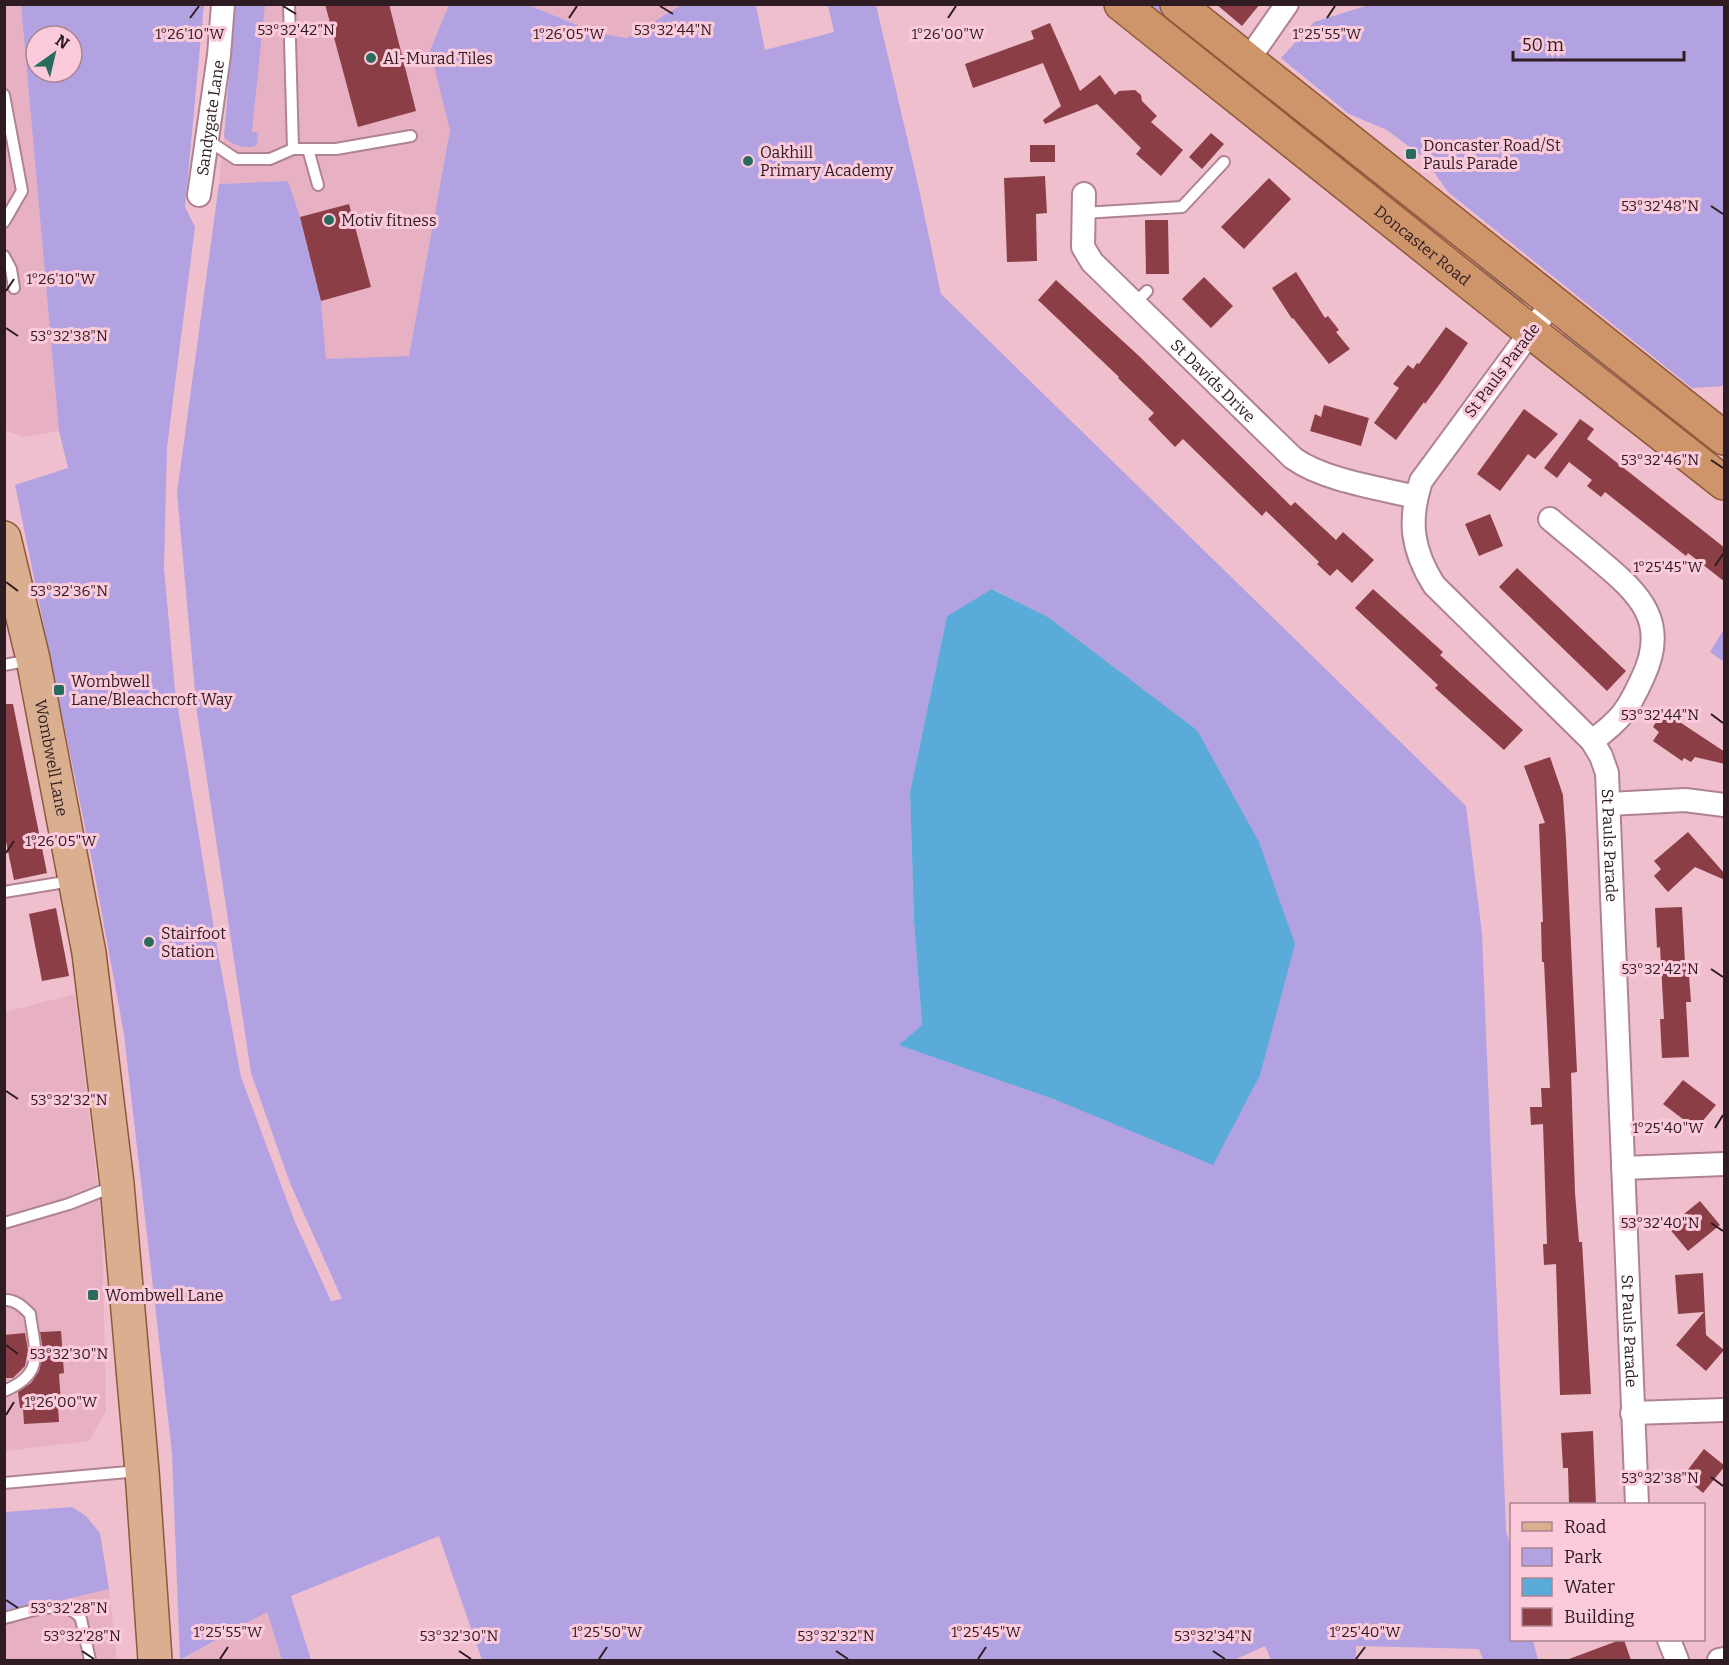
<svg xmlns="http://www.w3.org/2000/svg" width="1729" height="1665" font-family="Bitter,serif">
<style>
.built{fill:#e7b1c3}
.green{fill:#b3a2e1;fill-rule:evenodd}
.water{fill:#5aaada}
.building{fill:#8b3e45}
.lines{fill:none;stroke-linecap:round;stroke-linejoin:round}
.service-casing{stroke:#b08392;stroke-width:14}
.minor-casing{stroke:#b08392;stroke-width:26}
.primary-casing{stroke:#8e5938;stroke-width:36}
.trunk-casing{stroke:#8e5938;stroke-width:36}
.service{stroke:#fff;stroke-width:10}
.minor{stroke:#fff;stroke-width:22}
.primary{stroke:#daaf8f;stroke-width:33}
.trunk{stroke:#ce946a;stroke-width:33}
.ticks{fill:none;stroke:#2e1c22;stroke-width:2}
.poi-dot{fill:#296c5e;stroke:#fccbdb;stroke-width:2}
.labels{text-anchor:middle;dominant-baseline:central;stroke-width:6;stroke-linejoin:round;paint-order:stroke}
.poi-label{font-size:16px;fill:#2e1c22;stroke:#fccbdb;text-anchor:start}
.street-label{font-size:16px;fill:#2e1c22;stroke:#fccbdb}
.ticks-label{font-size:15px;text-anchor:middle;fill:#2e1c22;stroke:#fccbdb;stroke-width:6;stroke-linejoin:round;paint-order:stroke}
</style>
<rect width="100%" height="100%" fill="#efbfce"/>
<g class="built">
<polygon points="4,5 21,5 59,431 24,437 4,430"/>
<polygon points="235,5 449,5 430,50 450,130 409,356 326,360 321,301 300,217 288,181 219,184 228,98"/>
<polygon points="528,5 681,5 627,38 597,33"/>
<polygon points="75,994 102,1224 106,1411 89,1441 5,1451 5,1012"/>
<polygon points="109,1589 117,1660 5,1660 4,1614"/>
<polygon points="267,1612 282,1660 182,1660"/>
</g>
<g class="green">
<polygon points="1372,4 1724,5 1724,386 1692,388 1448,192 1424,158 1387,130 1349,114 1281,58 1314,22"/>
<path d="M 21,5 L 204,5 L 185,207 L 195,227 L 167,447 L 164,568 L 175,690 L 217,947 L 241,1077 L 295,1222 L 331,1301 L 342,1299 L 290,1183 L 251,1073 L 197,713 L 177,493 L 219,184 L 288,181 L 300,217 L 321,301 L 326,359 L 409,356 L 450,130 L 430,50 L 449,5 L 528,5 L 597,33 L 627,38 L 681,5 L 756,5 L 765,50 L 834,32 L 828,5 L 876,5 L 917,180 L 941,294 L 1466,806 L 1482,933 L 1506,1530 L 1512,1552 L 1512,1640 L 1533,1640 L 1538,1660 L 1483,1660 L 1479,1649 L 1356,1646 L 1356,1660 L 1271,1660 L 1265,1646 L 1234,1660 L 482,1660 L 439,1536 L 291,1596 L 311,1660 L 282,1660 L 267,1612 L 180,1660 L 172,1453 L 124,1034 L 94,871 L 15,485 L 68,468 L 59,431 ZM 36,36 L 72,36 L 72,72 L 36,72 ZM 993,589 L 1048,617 L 1197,730 L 1056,1100 L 900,1045 L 922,1025 L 914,921 L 910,792 L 947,616 Z"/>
<path d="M 235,5 L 265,5 L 252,132 L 258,133 L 257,145 C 246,150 232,145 224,137 Z"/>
<polygon points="1143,5 1159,5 1444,233 1437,241"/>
<polygon points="1483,263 1526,297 1525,302 1520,304 1477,270"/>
<polygon points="1568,331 1692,430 1692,436 1686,437 1562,338 1563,332"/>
<polygon points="1724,629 1724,662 1710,652"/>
<polygon points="72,1507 86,1516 100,1533 109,1589 5,1614 5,1512"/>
</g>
<polygon class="water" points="992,589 1048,617 1197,730 1259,842 1295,944 1260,1075 1213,1165 1056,1100 899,1045 922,1025 914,921 910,792 947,616"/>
<g class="building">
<polygon points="325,4 389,4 416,111 358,127"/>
<polygon points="1216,4 1260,4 1242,26"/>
<polygon points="1050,23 1080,91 1100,75 1115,95 1119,91 1135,90 1141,95 1142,101 1157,116 1151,122 1183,150 1161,176 1136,154 1141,148 1097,104 1045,124 1043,120 1061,106 1043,63 973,88 965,64 1034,39 1031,31"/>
<polygon points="1211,133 1224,144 1202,169 1189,157"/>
<rect x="1030" y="145" width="25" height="17"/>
<polygon points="1045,176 1047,213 1036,214 1037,261 1007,262 1004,178"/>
<polygon points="1269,178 1291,199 1244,249 1221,227"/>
<polygon points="349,204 371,287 321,301 300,217"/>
<polygon points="1145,220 1168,220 1169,274 1146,274"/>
<polygon points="1296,272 1325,318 1328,316 1339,330 1336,332 1350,349 1329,364 1293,318 1292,319 1272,288"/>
<polygon points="1204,277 1233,306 1211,328 1182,299"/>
<polygon points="1056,280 1139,356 1291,506 1295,502 1336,540 1343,532 1374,560 1352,583 1337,569 1330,576 1317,564 1319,562 1266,511 1262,516 1183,439 1175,447 1148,419 1154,413 1118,378 1119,377 1038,300"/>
<polygon points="1446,327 1468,343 1442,381 1425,404 1424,402 1396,440 1374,423 1399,388 1393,384 1408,365 1413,369 1417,363 1419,364"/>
<polygon points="1324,405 1369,418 1361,446 1310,431 1315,414 1321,417"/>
<polygon points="1524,409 1558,434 1535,459 1528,454 1500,491 1477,474"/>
<polygon points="1580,419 1594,429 1587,439 1725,548 1725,582 1688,553 1686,556 1605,492 1601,497 1587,486 1592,480 1569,462 1557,478 1544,468"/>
<polygon points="1490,514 1503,546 1479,556 1465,524"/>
<polygon points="1517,568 1626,671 1607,691 1499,587"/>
<polygon points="1373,589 1443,652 1440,655 1523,730 1504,750 1435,688 1438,685 1355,608"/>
<polygon points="4,704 13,704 47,873 14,880 4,832"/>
<polygon points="1663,711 1725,752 1725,764 1695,757 1691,762 1684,758 1682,761 1653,741 1659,732 1653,727"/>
<polygon points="1550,757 1563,795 1566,839 1577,1072 1571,1073 1575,1193 1579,1242 1582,1242 1591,1394 1560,1395 1556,1264 1544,1265 1543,1244 1547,1244 1543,1124 1531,1125 1530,1107 1542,1107 1541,1088 1550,1088 1544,962 1542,962 1541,922 1543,922 1539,824 1545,823 1524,766"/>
<polygon points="1688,832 1725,874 1725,880 1695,867 1668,892 1654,876 1661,869 1654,861"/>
<polygon points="1682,907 1685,963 1688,962 1691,1002 1686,1002 1689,1057 1662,1058 1660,1019 1664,1019 1660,947 1657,948 1655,908"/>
<polygon points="56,908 69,976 42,981 29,914"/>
<polygon points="1683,1080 1716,1105 1696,1129 1663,1104"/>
<polygon points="1700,1201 1720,1225 1688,1251 1668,1227"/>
<polygon points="1703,1273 1706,1335 1724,1350 1706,1371 1676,1345 1704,1312 1678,1314 1675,1275"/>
<polygon points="61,1331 64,1373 59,1374 61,1404 58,1405 59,1422 24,1424 23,1408 20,1408 18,1392 31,1383 39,1371 43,1350 40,1332"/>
<polygon points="25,1333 28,1350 25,1366 13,1378 4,1378 4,1335"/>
<polygon points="1593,1431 1596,1504 1569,1504 1568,1468 1563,1468 1561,1433"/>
<polygon points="1704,1449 1725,1466 1703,1493 1683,1476"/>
<polygon points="1620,1640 1624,1640 1631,1660 1569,1660 1569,1659"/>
</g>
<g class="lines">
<defs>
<g id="service">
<polyline points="289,4 293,149"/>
<polyline points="4,95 22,191 4,222"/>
<polyline points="209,141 236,159 270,159 293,149 336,149 411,136"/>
<polyline points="308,149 318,185"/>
<polyline points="1083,213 1182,207 1224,162"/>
<polyline points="4,256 11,269 14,288"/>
<polyline points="1134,304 1147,291"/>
<polyline points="4,665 31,660"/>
<polyline points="4,892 71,881"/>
<polyline points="4,1223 69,1204 112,1187"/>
<path d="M 4,1300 C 15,1299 23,1307 30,1314 C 35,1351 46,1374 4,1391"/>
<polyline points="4,1483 139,1471"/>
<path d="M 4,1618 C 26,1613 67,1596 81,1619 L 90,1660"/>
</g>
<g id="minor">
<polyline points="1248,60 1287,4"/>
<path id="s1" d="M 1084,194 L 1083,247 L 1092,262 L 1293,458 C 1323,480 1379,488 1416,497"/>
<path id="s2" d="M 199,195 L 219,55 L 223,4"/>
<path id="s3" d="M 1552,303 L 1421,481 C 1408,521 1412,550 1434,585 L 1592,741 L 1601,756 L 1607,773 L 1637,1504"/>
<path d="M 1550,519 C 1566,533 1583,546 1599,560 C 1640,594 1669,622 1643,677 C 1628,710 1621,720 1592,741"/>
<polyline points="1609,804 1685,800 1724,805"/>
<polyline points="1623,1168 1724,1164"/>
<polyline points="1632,1413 1724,1410"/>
<polyline points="1669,1640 1677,1660"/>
<polyline points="1719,1660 1724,1659"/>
</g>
<g id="primary">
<path id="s4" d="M 4,538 L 33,659 L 89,953 L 117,1184 L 142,1471 L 155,1660"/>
</g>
<g id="trunk">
<path id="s5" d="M 1121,4 L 1530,331 L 1724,483"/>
<polyline points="1177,4 1724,438"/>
</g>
</defs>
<use href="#service" class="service-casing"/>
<use href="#minor" class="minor-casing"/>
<use href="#primary" class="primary-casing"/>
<use href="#trunk" class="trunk-casing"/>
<use href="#service" class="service"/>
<use href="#minor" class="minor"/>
<use href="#primary" class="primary"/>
<use href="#trunk" class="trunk"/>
</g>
<path class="ticks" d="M 283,6 L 296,14M 660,6 L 673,14M 190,18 L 199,6M 569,18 L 577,6M 948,18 L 956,6M 1327,18 L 1335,6M 1711,206 L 1723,214M 6,291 L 14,279M 6,328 L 18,336M 1711,460 L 1723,468M 1715,566 L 1723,554M 6,582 L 18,591M 1711,714 L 1723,723M 6,853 L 14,841M 1711,969 L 1723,977M 6,1091 L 18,1099M 1715,1128 L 1723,1115M 1711,1223 L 1723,1231M 6,1345 L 18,1354M 6,1415 L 14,1402M 1711,1477 L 1723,1486M 6,1600 L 18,1608M 82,1651 L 94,1659M 459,1651 L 471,1659M 836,1651 L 848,1659M 1213,1651 L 1225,1659M 220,1659 L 228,1647M 599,1659 L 607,1647M 978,1659 L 986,1647M 1356,1659 L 1365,1647"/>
<g class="poi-dot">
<circle cx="371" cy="58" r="6"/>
<rect x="1405" y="148" width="12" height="12" rx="3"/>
<circle cx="748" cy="161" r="6"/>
<circle cx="329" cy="220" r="6"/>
<rect x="53" y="684" width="12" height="12" rx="3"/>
<circle cx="149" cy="942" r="6"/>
<rect x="87" y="1289" width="12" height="12" rx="3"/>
</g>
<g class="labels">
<g class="poi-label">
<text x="383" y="58">Al-Murad Tiles</text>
<text x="1423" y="145">Doncaster Road/St<tspan x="1423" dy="18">Pauls Parade</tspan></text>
<text x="760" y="152">Oakhill<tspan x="760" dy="18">Primary Academy</tspan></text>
<text x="341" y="220">Motiv fitness</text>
<text x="71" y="681">Wombwell<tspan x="71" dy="18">Lane/Bleachcroft Way</tspan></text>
<text x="161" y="933">Stairfoot<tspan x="161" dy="18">Station</tspan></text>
<text x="105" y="1295">Wombwell Lane</text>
</g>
<g class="street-label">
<text stroke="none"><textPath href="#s2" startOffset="78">Sandygate Lane</textPath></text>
<text stroke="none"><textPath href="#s5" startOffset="386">Doncaster Road</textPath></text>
<text transform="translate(1502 370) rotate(-53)">St Pauls Parade</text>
<text stroke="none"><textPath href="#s1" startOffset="240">St Davids Drive</textPath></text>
<text stroke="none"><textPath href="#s4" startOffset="225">Wombwell Lane</textPath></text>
<text stroke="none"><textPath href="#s3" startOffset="660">St Pauls Parade</textPath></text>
<text stroke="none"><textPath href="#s3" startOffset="1146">St Pauls Parade</textPath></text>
</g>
</g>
<g class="ticks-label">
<text x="296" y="35">53°32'42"N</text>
<text x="673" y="35">53°32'44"N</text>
<text x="569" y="39">1°26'05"W</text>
<text x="1327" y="39">1°25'55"W</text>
<text x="190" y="39">1°26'10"W</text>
<text x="948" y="39">1°26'00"W</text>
<text x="1660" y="211">53°32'48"N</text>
<text x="61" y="284">1°26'10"W</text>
<text x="69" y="341">53°32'38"N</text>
<text x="1660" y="465">53°32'46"N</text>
<text x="1668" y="572">1°25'45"W</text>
<text x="69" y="596">53°32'36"N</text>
<text x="1660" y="720">53°32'44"N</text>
<text x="61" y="846">1°26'05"W</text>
<text x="1660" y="974">53°32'42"N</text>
<text x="69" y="1105">53°32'32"N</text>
<text x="1668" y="1133">1°25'40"W</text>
<text x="1660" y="1228">53°32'40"N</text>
<text x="69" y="1359">53°32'30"N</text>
<text x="61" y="1407">1°26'00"W</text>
<text x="1660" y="1483">53°32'38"N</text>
<text x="69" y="1613">53°32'28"N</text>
<text x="228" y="1637">1°25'55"W</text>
<text x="607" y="1637">1°25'50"W</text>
<text x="986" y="1637">1°25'45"W</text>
<text x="1365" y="1637">1°25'40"W</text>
<text x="82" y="1641">53°32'28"N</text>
<text x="459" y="1641">53°32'30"N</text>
<text x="836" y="1641">53°32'32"N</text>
<text x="1213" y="1641">53°32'34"N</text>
</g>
<rect width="1729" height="1665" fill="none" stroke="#2e1c22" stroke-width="12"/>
<rect x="1510" y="1503" width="195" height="138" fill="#fccbdb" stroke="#aa8591" stroke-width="1.5"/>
<rect x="1522" y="1522" width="30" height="9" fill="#daaf8f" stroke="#aa8591" stroke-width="1.5"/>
<text x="1564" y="1533" font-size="18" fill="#2e1c22">Road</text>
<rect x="1522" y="1548" width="30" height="18" fill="#b3a2e1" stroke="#aa8591" stroke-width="1.5"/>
<text x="1564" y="1563" font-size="18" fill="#2e1c22">Park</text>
<rect x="1522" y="1578" width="30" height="18" fill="#5aaada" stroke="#aa8591" stroke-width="1.5"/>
<text x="1564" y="1593" font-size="18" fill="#2e1c22">Water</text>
<rect x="1522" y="1608" width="30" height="18" fill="#8b3e45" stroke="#aa8591" stroke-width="1.5"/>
<text x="1564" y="1623" font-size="18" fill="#2e1c22">Building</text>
<g transform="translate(54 54) rotate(34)"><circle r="28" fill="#fccbdb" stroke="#aa8591" stroke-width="1.5"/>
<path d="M0-4.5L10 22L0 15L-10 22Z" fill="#296c5e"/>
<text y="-9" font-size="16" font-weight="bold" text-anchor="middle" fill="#2e1c22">N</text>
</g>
<path d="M1513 51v9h171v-9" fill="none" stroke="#2e1c22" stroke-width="3"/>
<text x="1522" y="51" font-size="18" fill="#2e1c22" stroke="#fccbdb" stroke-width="4.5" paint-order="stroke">50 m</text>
</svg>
